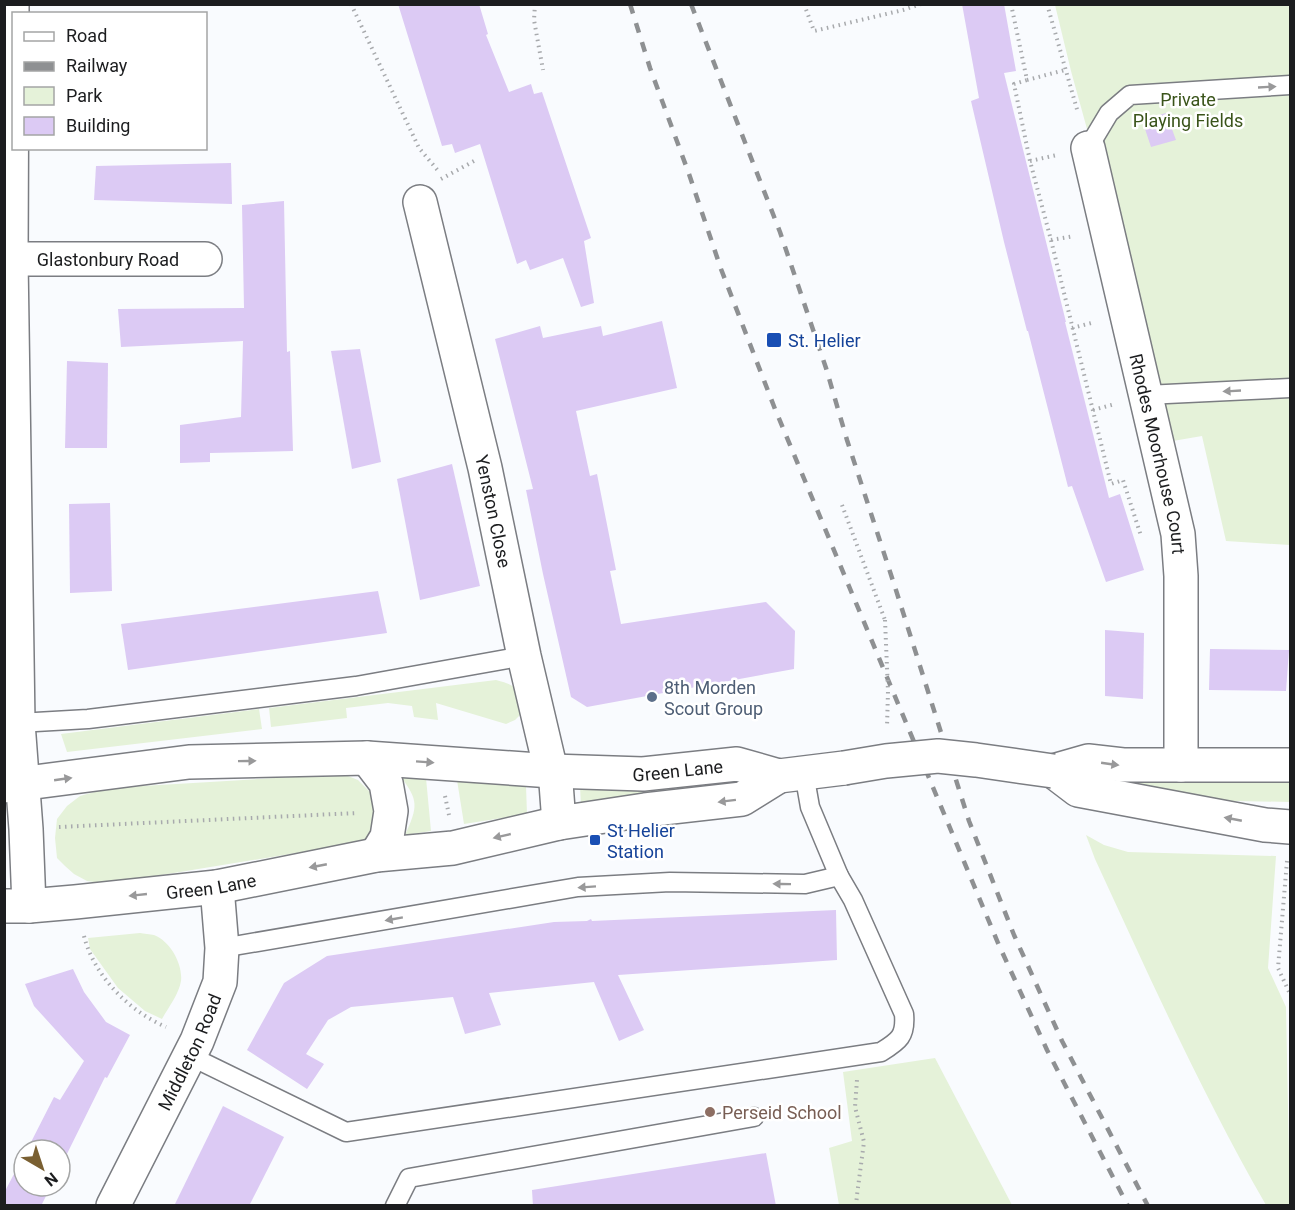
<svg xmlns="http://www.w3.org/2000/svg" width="1295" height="1210" font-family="Roboto,sans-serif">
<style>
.green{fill:#e5f2d9}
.building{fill:#dccaf4}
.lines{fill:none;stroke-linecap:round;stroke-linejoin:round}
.lane-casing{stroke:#7b7d82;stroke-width:21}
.street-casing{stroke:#7b7d82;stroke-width:36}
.secondary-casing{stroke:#7b7d82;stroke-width:36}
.path{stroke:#a8aaad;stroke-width:4;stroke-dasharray:1.5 4.5;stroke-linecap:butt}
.lane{stroke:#fff;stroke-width:18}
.street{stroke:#fff;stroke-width:33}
.secondary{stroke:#fff;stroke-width:33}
.rail{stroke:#8e9092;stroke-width:4.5;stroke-dasharray:10 10;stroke-linecap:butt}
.secondary-bridge-casing{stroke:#7b7d82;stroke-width:36;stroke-linecap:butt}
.path-bridge{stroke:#a8aaad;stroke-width:4;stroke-dasharray:1.5 4.5;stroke-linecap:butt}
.secondary-bridge{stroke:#fff;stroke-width:33}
.oneway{fill:#99999a}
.transit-dot{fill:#1a4fb4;stroke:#fff;stroke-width:2}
.service-dot{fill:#5c6f8a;stroke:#fff;stroke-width:2}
.education-dot{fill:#8d6e63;stroke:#fff;stroke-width:2}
.labels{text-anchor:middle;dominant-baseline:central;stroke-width:5;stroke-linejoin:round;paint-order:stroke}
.park-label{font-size:18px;fill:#3a541a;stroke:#fff}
.street-label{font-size:18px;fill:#1c1d1f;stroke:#fff}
.transit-label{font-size:18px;fill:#164399;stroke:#fff;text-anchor:start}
.service-label{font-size:18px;fill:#4e5e75;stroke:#fff;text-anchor:start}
.education-label{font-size:18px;fill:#785e54;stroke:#fff;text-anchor:start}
</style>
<rect width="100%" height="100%" fill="#f9fbfe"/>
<g class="green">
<polygon points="1055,5 1290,5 1290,545 1226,541 1202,436 1167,442 1092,147 1071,71"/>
<path d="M 496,680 C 520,686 519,690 522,713 L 515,720 L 506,724 L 436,703 L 438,720 L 414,717 L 412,706 L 388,703 L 346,708 L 347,718 L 271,727 L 269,708 Z"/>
<polygon points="259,709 262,729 67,752 61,734"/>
<polygon points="343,774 358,780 373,795 378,819 371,834 363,842 107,884 87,881 74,874 65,866 57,858 55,838 57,819 67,806 80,796 109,788"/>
<path d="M 400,776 L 426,778 L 431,831 L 405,835 C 418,807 419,800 400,776 Z"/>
<polygon points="721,778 722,787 581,806 580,786"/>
<polygon points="1290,779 1290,802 1188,800 1087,781"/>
<polygon points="457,780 526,786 527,814 464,824"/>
<path d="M 1086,835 L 1104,845 L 1128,852 L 1276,856 L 1268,968 L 1286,1007 L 1290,1205 L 1266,1205 C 1202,1094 1149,976 1095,859 Z"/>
<path d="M 140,933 C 144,934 150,934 154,935 C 170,941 183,964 181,981 C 179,994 168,1008 162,1019 L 145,1011 L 118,988 L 90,949 L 88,938 Z"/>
<polygon points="935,1058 1012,1205 839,1205 829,1148 852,1141 843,1072"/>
</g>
<g class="building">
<polygon points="398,4 479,4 488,34 486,35 509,92 531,84 534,94 542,92 591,238 584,241 594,303 581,307 563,258 530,270 526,260 517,264 480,144 455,153 452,144 442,146"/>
<polygon points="962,4 1004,4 1016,71 1004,73 1066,322 1065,322 1109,498 1120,494 1144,570 1106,582 1072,486 1068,487 1028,331 1027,331 1004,242 971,101 979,98"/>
<polygon points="1166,113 1176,140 1151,147 1142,120"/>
<polygon points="231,163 232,204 94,200 96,166"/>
<polygon points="284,201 287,352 290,351 293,451 210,453 210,462 180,463 180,425 241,417 243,341 121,347 118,309 244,308 242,205"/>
<polygon points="662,321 677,388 576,411 590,476 597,474 616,570 610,571 621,624 766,602 795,631 794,669 587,707 571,697 543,574 526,490 533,489 495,339 540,326 543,338 601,326 603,336"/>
<polygon points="360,349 381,462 352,469 331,351"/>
<polygon points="67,361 108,363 107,448 65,448"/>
<polygon points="452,464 480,586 420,600 397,479"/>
<polygon points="110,503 112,591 70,593 69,504"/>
<polygon points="378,591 387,633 128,670 121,624"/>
<polygon points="1105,630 1144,633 1143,699 1105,696"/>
<polygon points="1210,649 1289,650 1286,691 1209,690"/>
<polygon points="836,910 837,960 618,975 644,1030 619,1041 594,982 489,993 501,1025 465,1034 453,997 351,1007 328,1020 306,1054 324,1064 307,1089 247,1050 284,983 327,956 554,922 587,921 591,919 592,921"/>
<polygon points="73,969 84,992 106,1022 130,1035 107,1078 105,1077 60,1168 60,1150 27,1150 54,1097 60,1100 84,1061 34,1006 25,984"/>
<polygon points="223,1106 284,1137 249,1206 174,1206"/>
<polygon points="766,1153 776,1206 533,1206 532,1190"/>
<polygon points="24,1155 24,1186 51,1186 41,1206 4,1206 4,1193"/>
</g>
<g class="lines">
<defs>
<g id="lane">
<polyline points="1088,148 1109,113 1130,95 1290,85"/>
<polyline points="1146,395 1290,388"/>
<polyline points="18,723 88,719 356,686 524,656"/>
<polyline points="222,948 578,887 670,882 805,884 839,876"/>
<path d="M 190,1056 L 346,1132 L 881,1052 C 899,1041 906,1036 904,1014 L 853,900 L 839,876 L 810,807 L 804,773"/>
<polyline points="395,1206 409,1178 754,1117"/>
</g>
<g id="street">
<polyline points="12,4 11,259 18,723 26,829 29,906"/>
<path id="s1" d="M 1088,148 L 1178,534 L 1181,576 L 1181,765"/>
<path id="s2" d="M 420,202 L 485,468 L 524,656 L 548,758 L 556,783 L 559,823"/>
<path id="s3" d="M 4,259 L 205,259"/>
<path id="s4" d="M 113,1206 L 197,1041 L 220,982 L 222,948 L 217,887"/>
</g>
<g id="secondary">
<polyline points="367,758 386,783 391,811 387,837 376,855"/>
<polyline points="1053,771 1078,790 1265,825 1290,827"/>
<polyline points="1053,771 1088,761 1123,765 1290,765"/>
<path id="s5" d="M 4,786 L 189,762 L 367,758 L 552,771 L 643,774 L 737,764 L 779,776 L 844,768"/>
<path id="s6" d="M 4,906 L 29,906 L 75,902 L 217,887 L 376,855 L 453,848 L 559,823 L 645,810 L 742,799 L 779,776"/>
</g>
</defs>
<use href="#lane" class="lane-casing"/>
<use href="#street" class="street-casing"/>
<use href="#secondary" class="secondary-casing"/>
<g class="path">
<polyline points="351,4 419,148 440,173"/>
<polyline points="535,4 534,20 543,70"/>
<polyline points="804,4 814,31 903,10 921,4"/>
<polyline points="1011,4 1027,80 1014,84 1030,161 1051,240 1111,484 1123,480 1141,536"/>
<polyline points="1047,4 1078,113"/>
<polyline points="1027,80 1065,70"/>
<polyline points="1030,161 1057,155"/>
<polyline points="441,179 474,161"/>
<polyline points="1051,240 1074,236"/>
<polyline points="1072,328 1095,322"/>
<polyline points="1093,410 1115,404"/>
<polyline points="842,505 885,620"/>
<polyline points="445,796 449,815"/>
<polyline points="59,827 357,813"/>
<polyline points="1287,861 1278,968 1290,994"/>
<path d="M 84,936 C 94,976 129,1011 166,1027"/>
<polyline points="856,1206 857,1195 864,1142 855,1107 857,1080"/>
</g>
<use href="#lane" class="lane"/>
<use href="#street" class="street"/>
<use href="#secondary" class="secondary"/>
<g class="rail">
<polyline points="630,4 650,68 689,174 721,269 775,409 998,943 1047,1050 1128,1206"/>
<polyline points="691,4 780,232 826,368 847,440 895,587 969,821 1014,935 1062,1041 1138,1187 1148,1206"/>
</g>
<defs>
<polyline id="secondary-bridge" points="844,768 886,761 938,756 976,760 1053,771"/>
</defs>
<use href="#secondary-bridge" class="secondary-bridge-casing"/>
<polyline class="path-bridge" points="885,620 888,691 887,727"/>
<use href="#secondary-bridge" class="secondary-bridge"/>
</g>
<defs><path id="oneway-solid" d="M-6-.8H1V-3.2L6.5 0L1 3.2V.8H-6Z" transform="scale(1.5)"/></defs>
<g class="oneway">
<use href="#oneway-solid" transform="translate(1267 87) rotate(-3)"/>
<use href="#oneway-solid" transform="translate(1232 391) rotate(177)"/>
<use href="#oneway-solid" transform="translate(247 761) rotate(-1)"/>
<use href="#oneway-solid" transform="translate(425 762) rotate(4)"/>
<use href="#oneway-solid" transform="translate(1110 764) rotate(8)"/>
<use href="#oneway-solid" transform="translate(63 779) rotate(-8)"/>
<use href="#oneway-solid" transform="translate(727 801) rotate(173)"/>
<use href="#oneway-solid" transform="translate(1233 819) rotate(-169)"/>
<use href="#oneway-solid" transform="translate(502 836) rotate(167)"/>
<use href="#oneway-solid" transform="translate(318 866) rotate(169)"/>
<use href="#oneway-solid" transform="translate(782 884) rotate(-179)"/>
<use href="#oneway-solid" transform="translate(587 887) rotate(176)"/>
<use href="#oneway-solid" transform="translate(138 895) rotate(174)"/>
<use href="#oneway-solid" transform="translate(394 919) rotate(170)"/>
</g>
<g class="transit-dot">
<rect x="766" y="332" width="16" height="16" rx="3"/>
<rect x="589" y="834" width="12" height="12" rx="3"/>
</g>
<circle class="service-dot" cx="652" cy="697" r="6"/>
<circle class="education-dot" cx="710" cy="1112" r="6"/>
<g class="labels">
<g class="park-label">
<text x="1188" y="99">Private<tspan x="1188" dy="21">Playing Fields</tspan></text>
</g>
<g class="street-label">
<text stroke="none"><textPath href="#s3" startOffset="104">Glastonbury Road</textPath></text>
<text stroke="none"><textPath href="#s1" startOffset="314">Rhodes Moorhouse Court</textPath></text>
<text stroke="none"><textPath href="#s2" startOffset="318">Yenston Close</textPath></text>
<text stroke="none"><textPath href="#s5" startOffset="676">Green Lane</textPath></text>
<text stroke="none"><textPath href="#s6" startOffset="208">Green Lane</textPath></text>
<text stroke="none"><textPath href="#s4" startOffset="172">Middleton Road</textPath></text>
</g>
<g class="transit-label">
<text x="788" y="340">St. Helier</text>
<text x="607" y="830">St Helier<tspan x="607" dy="21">Station</tspan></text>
</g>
<g class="service-label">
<text x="664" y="687">8th Morden<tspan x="664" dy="21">Scout Group</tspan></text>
</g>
<g class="education-label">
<text x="722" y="1112">Perseid School</text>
</g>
</g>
<rect width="1295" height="1210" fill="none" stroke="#1c1d1f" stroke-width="12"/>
<rect x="12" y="12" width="195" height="138" fill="#ffffff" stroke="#a4a5a5" stroke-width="1.5"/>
<rect x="24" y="32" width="30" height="9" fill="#ffffff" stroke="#a4a5a5" stroke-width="1.5"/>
<text x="66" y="42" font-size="18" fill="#1c1d1f">Road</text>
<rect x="24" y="62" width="30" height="9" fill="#8e9092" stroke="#a4a5a5" stroke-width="1.5"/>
<text x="66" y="72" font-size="18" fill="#1c1d1f">Railway</text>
<rect x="24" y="87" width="30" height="18" fill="#e5f2d9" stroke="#a4a5a5" stroke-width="1.5"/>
<text x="66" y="102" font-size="18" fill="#1c1d1f">Park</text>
<rect x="24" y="117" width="30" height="18" fill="#dccaf4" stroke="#a4a5a5" stroke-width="1.5"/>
<text x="66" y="132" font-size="18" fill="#1c1d1f">Building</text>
<g transform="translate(42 1168) rotate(141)"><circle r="28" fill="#ffffff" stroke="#a4a5a5" stroke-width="1.5"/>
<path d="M0-4.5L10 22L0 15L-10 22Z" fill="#7a6032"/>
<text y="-9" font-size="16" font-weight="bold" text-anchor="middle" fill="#1c1d1f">N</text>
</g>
</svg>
